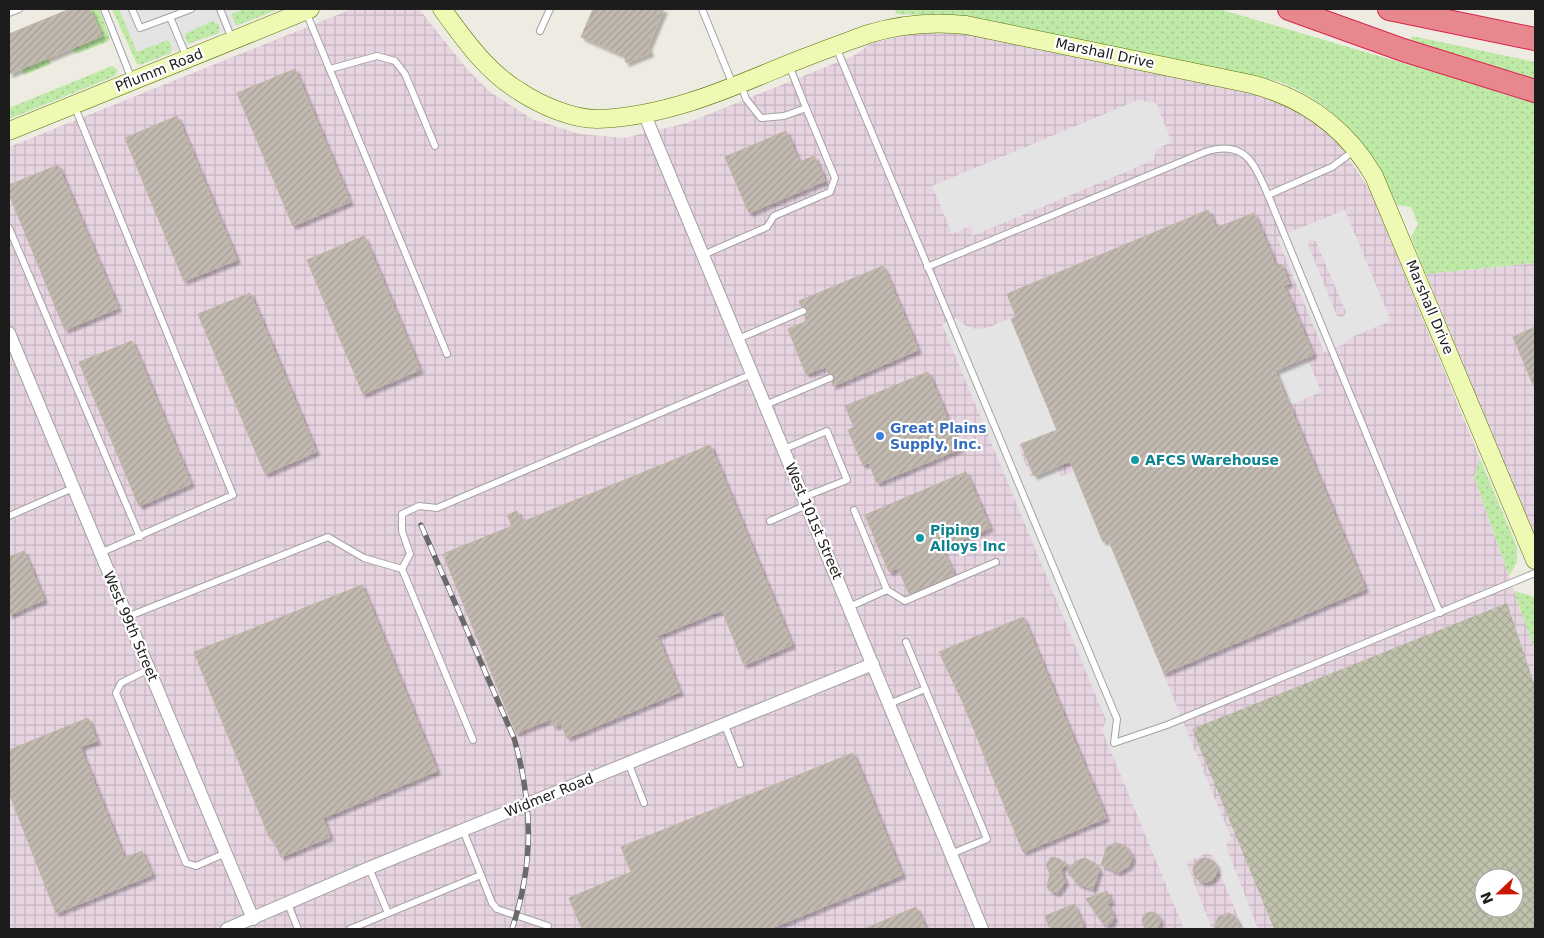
<svg xmlns="http://www.w3.org/2000/svg" width="1544" height="938" font-family="'DejaVu Sans',sans-serif">
<style>
.industrial{fill:url(#industrial-grid);fill-rule:evenodd}
.construction{fill:url(#construction-cross-hatch);fill-rule:evenodd}
.grass{fill:url(#grass-dots)}
.parking{fill:#e4e4e4;fill-rule:evenodd}
.building{fill:url(#building-hatch);stroke:#c0b4a4;filter:url(#shadow)}
.lines{fill:none;stroke-linecap:round;stroke-linejoin:round}
.lane-casing{stroke:#a3a3a3;stroke-width:8}
.street-casing{stroke:#a3a3a3;stroke-width:14}
.secondary-casing{stroke:#597304;stroke-width:19}
.highway-casing{stroke:#d9224a;stroke-width:24}
.lane{stroke:#fff;stroke-width:6}
.street{stroke:#fff;stroke-width:12}
.secondary{stroke:#eefab4;stroke-width:18}
.highway{stroke:#e7888e;stroke-width:22}
.rail-casing{stroke:#6a6a6a;stroke-width:5.5}
.rail{stroke:#fff;stroke-width:4;stroke-dasharray:11;stroke-linecap:butt}
.shop-dot{fill:#3f7fe0;stroke:#fff;stroke-width:2}
.culture-dot{fill:#0f9aa8;stroke:#fff;stroke-width:2}
.labels{text-anchor:middle;dominant-baseline:central;stroke-width:4.5;stroke-linejoin:round;paint-order:stroke}
.street-label{font-size:14px;fill:#1c1c1c;stroke:#fff}
.shop-label{font-size:14px;font-weight:bold;fill:#366cbe;stroke:#fff;text-anchor:start}
.culture-label{font-size:14px;font-weight:bold;fill:#0d838f;stroke:#fff;text-anchor:start}
</style>
<defs>
<pattern id="industrial-grid" width="8" height="8" patternUnits="userSpaceOnUse" patternTransform="scale(1.25)"><rect width="8" height="8" fill="#e7d4e1"/><path d="M0 4h8M4 0v8" fill="none" stroke="#c6b5c0"/></pattern>
<pattern id="construction-cross-hatch" width="8" height="8" patternUnits="userSpaceOnUse" patternTransform="scale(1.25)"><rect width="8" height="8" fill="#c0c2ad"/><path d="M0 0l8 8M0 8l8-8" fill="none" stroke="#a4a694"/></pattern>
<pattern id="grass-dots" width="8" height="8" patternUnits="userSpaceOnUse" patternTransform="scale(1.25)"><rect width="8" height="8" fill="#bfe9a6"/><path d="M2 2h.1M6 6h.1" fill="none" stroke="#a4c78e" stroke-width="1.8" stroke-linecap="round"/></pattern>
<pattern id="building-hatch" width="6" height="6" patternUnits="userSpaceOnUse" patternTransform="scale(1.25)"><rect width="6" height="6" fill="#c2bab1"/><path d="M-1 1l2-2M0 6l6-6M5 7l2-2" fill="none" stroke="#a69f98"/></pattern>
<filter id="shadow"><feDropShadow dx="3.5" dy="3.5" stdDeviation="1" flood-color="#0004"/></filter>
</defs>
<rect width="100%" height="100%" fill="#eeebe2"/>
<g class="industrial">
<path d="M 352,9 L 419,9 L 466,68 L 490,92 L 532,119 L 580,134 L 624,138 L 687,123 L 855,55 L 871,43 L 931,30 L 955,31 L 1257,93 L 1300,111 L 1335,138 L 1371,192 L 1480,459 L 1474,477 L 1535,651 L 1535,929 L 9,929 L 9,147 ZM 1484,878 L 1514,878 L 1514,908 L 1484,908 Z"/>
<polygon points="1535,263 1535,540 1426,274"/>
</g>
<path class="construction" d="M 1507,603 L 1535,686 L 1535,929 L 1274,929 L 1192,729 ZM 1484,878 L 1514,878 L 1514,908 L 1484,908 Z"/>
<g class="grass">
<polygon points="90,9 99,9 110,38 107,42 76,54 72,49 102,36"/>
<polygon points="112,9 119,9 137,51 168,40 172,46 171,53 140,65 137,64"/>
<polygon points="243,9 279,9 236,26 231,14"/>
<path d="M 895,9 L 1219,9 L 1535,102 L 1535,263 L 1426,274 L 1411,237 L 1418,224 L 1411,207 L 1397,205 C 1371,146 1341,108 1281,82 L 967,16 L 896,14 Z"/>
<polygon points="212,21 219,24 219,33 188,44 184,35 186,33"/>
<polygon points="1412,36 1535,62 1535,80 1410,42"/>
<polygon points="48,58 51,64 24,75 22,69"/>
<polygon points="112,66 118,70 115,76 9,119 9,108"/>
<polygon points="1480,459 1517,547 1517,562 1509,576 1474,477"/>
<polygon points="1514,591 1535,597 1535,651"/>
</g>
<g class="parking">
<polygon points="119,9 243,9 231,14 236,26 219,33 219,24 212,21 186,33 185,40 190,45 171,53 172,46 168,40 137,52"/>
<polygon points="1138,100 1156,103 1172,142 1156,149 1154,160 972,236 973,229 970,226 952,234 932,186"/>
<path d="M 1345,210 L 1391,321 L 1352,337 L 1344,344 L 1324,352 L 1277,237 ZM 1311,239 L 1316,242 L 1346,312 L 1343,318 L 1337,316 L 1308,244 Z"/>
<polygon points="956,318 964,325 976,329 987,328 1011,318 1057,430 1018,446 1031,477 1057,466 1061,476 1074,471 1103,541 1108,539 1232,840 1226,842 1228,851 1258,929 1243,929 1213,856 1207,853 1186,862 1212,929 1184,929 1102,730 1106,720 942,324"/>
<polygon points="1308,359 1321,392 1291,405 1277,372"/>
</g>
<g class="building">
<polygon points="70,9 90,9 102,36 9,74 9,34"/>
<polygon points="593,9 664,9 648,47 650,53 626,63 624,56 581,37"/>
<polygon points="295,69 350,202 293,226 237,93"/>
<polygon points="177,116 237,260 184,281 125,138"/>
<polygon points="786,131 799,162 814,156 825,181 749,213 725,157"/>
<polygon points="58,165 118,308 65,330 9,194 9,185"/>
<polygon points="1208,210 1216,228 1254,213 1276,266 1281,264 1284,269 1289,284 1284,286 1313,355 1275,371 1365,589 1164,673 1108,539 1103,542 1070,461 1034,476 1021,444 1057,430 1011,319 1016,317 1007,294"/>
<polygon points="364,236 420,370 363,394 307,260"/>
<polygon points="883,266 918,350 833,386 832,383 835,377 828,373 825,367 806,374 788,329 807,321 805,316 808,309 801,306 799,301"/>
<polygon points="250,293 316,452 265,474 198,314"/>
<polygon points="1535,327 1535,389 1513,337"/>
<polygon points="132,341 191,484 139,506 79,362"/>
<polygon points="928,372 960,449 877,483 869,463 863,465 848,430 854,427 845,406"/>
<polygon points="710,445 792,645 744,665 722,610 657,636 680,692 567,738 561,724 554,727 551,719 516,733 443,554 512,526 507,515 517,511 522,522"/>
<polygon points="966,472 990,528 942,548 954,575 909,594 898,568 889,572 865,515"/>
<polygon points="24,551 44,600 9,615 9,557"/>
<polygon points="362,585 437,771 323,818 330,837 281,857 273,838 270,839 194,652"/>
<polygon points="1023,617 1106,818 1023,852 964,705 939,652"/>
<polygon points="88,718 97,741 80,747 124,858 142,851 152,875 56,913 9,793 9,750"/>
<polygon points="853,753 902,875 769,929 582,929 569,898 631,872 621,847"/>
<polygon points="1116,843 1125,845 1132,857 1129,866 1118,872 1101,865 1107,847"/>
<polygon points="1051,857 1060,859 1067,865 1060,869 1065,882 1057,893 1049,890 1047,886 1050,874 1046,865"/>
<polygon points="1085,858 1096,864 1099,870 1093,889 1078,884 1067,871 1076,861"/>
<circle cx="1205" cy="870" r="12"/>
<polygon points="1107,891 1111,902 1107,903 1114,918 1110,924 1106,925 1102,922 1086,899"/>
<polygon points="1074,904 1084,929 1056,929 1054,926 1049,927 1045,916"/>
<polygon points="916,907 926,929 864,929"/>
<circle cx="1151" cy="921" r="9"/>
<polygon points="1229,913 1235,917 1241,929 1214,929 1218,917"/>
</g>
<g class="lines">
<defs>
<g id="lane">
<polyline points="104,9 132,80"/>
<polyline points="132,9 140,28 170,17 187,58"/>
<polyline points="220,9 232,39"/>
<polyline points="702,9 733,85"/>
<polyline points="306,12 447,354"/>
<polyline points="9,13 19,9"/>
<polyline points="170,17 191,9"/>
<polyline points="540,31 550,9"/>
<polyline points="836,47 1117,719 1114,743 1167,725 1535,573"/>
<polyline points="330,69 377,56 395,61 405,74 435,146"/>
<polyline points="741,85 746,99 761,118 784,116 806,108 789,65"/>
<polyline points="74,105 233,495 100,553"/>
<polyline points="1268,195 1332,167 1355,150"/>
<polyline points="9,228 140,537"/>
<polyline points="703,255 767,227 774,216 830,192 835,178 806,108"/>
<path d="M 927,267 L 1205,152 C 1245,139 1254,163 1268,195 L 1440,613"/>
<polyline points="738,339 803,311"/>
<polyline points="765,405 830,378"/>
<polyline points="784,449 827,431 847,480 804,497"/>
<polyline points="9,516 73,488"/>
<polyline points="770,521 807,505"/>
<polyline points="887,590 905,601 996,562"/>
<polyline points="849,607 887,590 854,510"/>
<polyline points="127,617 328,537 364,558 402,569"/>
<polyline points="906,642 987,839 951,854"/>
<polyline points="149,669 121,683 116,693 186,863 196,866 226,853"/>
<polyline points="889,704 925,689"/>
<polyline points="724,723 740,764"/>
<polyline points="473,740 402,569 410,554 402,531 402,514 419,506 437,508 752,374"/>
<polyline points="628,762 644,803"/>
<polyline points="369,868 388,913"/>
<polyline points="481,875 492,903 497,909 548,926"/>
<polyline points="288,904 298,929"/>
<polyline points="350,929 481,875 463,830"/>
</g>
<g id="street">
<polyline points="644,113 982,929"/>
<polyline points="9,333 253,919"/>
<polyline points="227,929 369,868 873,664"/>
</g>
<g id="secondary">
<path d="M 442,9 C 464,39 486,71 519,91 C 540,105 572,119 597,119 C 664,117 726,90 786,65 C 813,54 841,44 868,34 C 901,24 931,21 966,25 L 1251,84 C 1305,98 1346,128 1374,176 L 1535,560"/>
<polyline points="9,131 310,9"/>
</g>
<g id="highway">
<polyline points="1289,9 1403,50 1535,91"/>
<polyline points="1389,9 1535,39"/>
</g>
</defs>
<use href="#lane" class="lane-casing"/>
<use href="#street" class="street-casing"/>
<use href="#secondary" class="secondary-casing"/>
<use href="#highway" class="highway-casing"/>
<use href="#lane" class="lane"/>
<use href="#street" class="street"/>
<use href="#secondary" class="secondary"/>
<use href="#highway" class="highway"/>
<defs>
<path id="rail" d="M 421,525 L 514,738 C 533,805 534,863 512,929"/>
</defs>
<use href="#rail" class="rail-casing"/>
<use href="#rail" class="rail"/>
</g>
<circle class="shop-dot" cx="880" cy="436" r="5"/>
<g class="culture-dot">
<circle cx="1135" cy="460" r="5"/>
<circle cx="920" cy="538" r="5"/>
</g>
<g class="labels">
<g class="street-label">
<text transform="translate(1105 53) rotate(12)">Marshall Drive</text>
<text transform="translate(159 70) rotate(-22)">Pflumm Road</text>
<text transform="translate(1430 307) rotate(67)">Marshall Drive</text>
<text transform="translate(814 521) rotate(67)">West 101st Street</text>
<text transform="translate(131 626) rotate(67)">West 99th Street</text>
<text transform="translate(549 795) rotate(-22)">Widmer Road</text>
</g>
<g class="shop-label">
<text x="890" y="428">Great Plains<tspan x="890" dy="16">Supply, Inc.</tspan></text>
</g>
<g class="culture-label">
<text x="1145" y="460">AFCS Warehouse</text>
<text x="930" y="530">Piping<tspan x="930" dy="16">Alloys Inc</tspan></text>
</g>
</g>
<rect width="1544" height="938" fill="none" stroke="#1c1c1c" stroke-width="20"/>
<g transform="translate(1499 893) rotate(248)"><circle r="24" fill="#ffffff" stroke="#a4a4a4"/>
<path d="M0-4L9 19L0 12L-9 19Z" fill="#c91800"/>
<text y="-8" font-size="14" font-weight="bold" text-anchor="middle" fill="#1c1c1c">N</text>
</g>
</svg>
